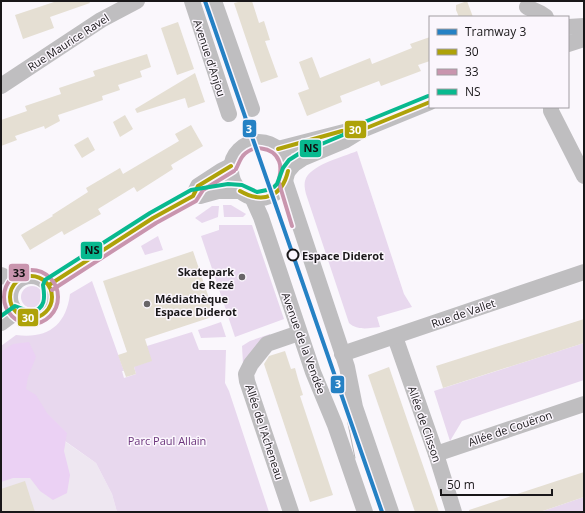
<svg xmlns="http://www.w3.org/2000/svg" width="585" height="513" font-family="'Open Sans',sans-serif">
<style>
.built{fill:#eee7f1}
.green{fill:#e8d8ee}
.forest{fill:#ebd1f4}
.building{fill:#e5dfd3}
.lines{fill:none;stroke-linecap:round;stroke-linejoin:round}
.minor{stroke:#bfbec0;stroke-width:16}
.tram{stroke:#b8b6b8;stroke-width:1}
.bus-1-casing{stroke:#fbf6fd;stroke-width:7}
.bus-2-casing{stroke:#fbf6fd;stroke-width:7}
.bus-3-casing{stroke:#fbf6fd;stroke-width:7}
.bus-1{stroke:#aea209;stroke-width:4}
.bus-2{stroke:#c995ae;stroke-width:4}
.bus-3{stroke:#08b98f;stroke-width:4}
.tram-1-casing{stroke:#fbf6fd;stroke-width:7}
.tram-1{stroke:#2581c4;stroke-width:4}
.stop-dot{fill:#fbf6fd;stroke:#191719;stroke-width:2}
.poi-dot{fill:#686568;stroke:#fbf6fd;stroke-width:1.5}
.labels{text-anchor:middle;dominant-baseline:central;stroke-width:3;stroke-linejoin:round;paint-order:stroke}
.street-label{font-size:11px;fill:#191719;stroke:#fbf6fd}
.stop-label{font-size:11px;font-weight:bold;fill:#191719;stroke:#fbf6fd;text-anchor:start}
.poi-label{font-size:11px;font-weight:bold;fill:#191719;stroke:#fbf6fd;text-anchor:end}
.park-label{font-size:11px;fill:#6d377d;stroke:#fbf6fd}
.line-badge{stroke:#fbf6fd;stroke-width:1.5}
.badge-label{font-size:11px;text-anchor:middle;font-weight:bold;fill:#fff}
.pale-badge-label{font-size:11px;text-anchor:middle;font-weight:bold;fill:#111}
</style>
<rect width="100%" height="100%" fill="#faf7fc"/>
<polygon class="built" points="47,429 96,463 112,494 117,512 1,512 1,445"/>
<g class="green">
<path d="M 357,151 L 404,294 L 412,307 L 377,317 L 380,327 C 369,328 358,331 349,323 L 306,194 C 305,190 304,185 305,181 C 309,165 343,157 357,151 Z"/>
<polygon points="223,205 231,205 246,214 243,217 224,217"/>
<polygon points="212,206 219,206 218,217 202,223 195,218"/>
<polygon points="219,225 252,225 284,319 235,337 201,236 219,230"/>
<polygon points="158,236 163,250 145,255 141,246"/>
<path d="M 92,281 L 124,371 L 122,371 L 124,378 L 136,374 L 134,367 L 147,346 L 192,332 L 199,350 L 226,350 L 225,383 L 229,391 L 269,512 L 117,512 L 112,494 L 96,463 L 48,429 L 1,445 L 1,346 L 16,335 C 47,339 66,326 70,294 Z"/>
<circle cx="32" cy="297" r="11"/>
<polygon points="221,322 226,337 201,338 198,330"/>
<polygon points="270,334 271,339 243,364 242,346 250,341"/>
<polygon points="584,343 584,380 462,421 450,441 434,391"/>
<polygon points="584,497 584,512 540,512"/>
</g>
<polygon class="forest" points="29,342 36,357 28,377 26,389 36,395 47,413 67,433 64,451 70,475 67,493 53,500 40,491 30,478 13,478 1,482 1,352 13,344"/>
<g class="building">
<polygon points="57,1 89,1 90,3 50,17 54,28 23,39 15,15"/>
<polygon points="242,1 252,1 259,23 264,21 270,40 265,41 278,77 261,83 234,3"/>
<polygon points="467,1 473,17 459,17 456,10 456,5"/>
<polygon points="178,22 194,69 177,75 161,28"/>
<polygon points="430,37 430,61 418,65 421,71 381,86 379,81 340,96 342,102 307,116 298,93 309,89 299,62 312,57 320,78 370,58 372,64 412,48 410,44"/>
<polygon points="147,54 151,67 140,71 142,77 118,85 120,90 102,96 103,100 58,115 60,121 45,129 44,126 15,136 17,140 1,146 1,120 27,111 25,106 61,94 59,88 95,76 93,71"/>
<polygon points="195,73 205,102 188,108 185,98 137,113 135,109"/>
<polygon points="125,115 133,129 120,137 113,122"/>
<polygon points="191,125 203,146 171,165 173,169 137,192 134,187 98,209 101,214 64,235 62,231 30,250 21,235 53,216 52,215 88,192 86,188 120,168 123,174 179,141 175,134"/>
<polygon points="88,137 95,150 82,158 74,145"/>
<polygon points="193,251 215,316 145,339 152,361 134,367 136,374 126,377 118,355 127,352 103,281"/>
<polygon points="584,319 584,343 443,388 436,366"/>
<polygon points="285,351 291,369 295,368 298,379 303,395 300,396 333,495 310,502 264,364 269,356"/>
<polygon points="389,367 439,512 415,512 368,375"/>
<polygon points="584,472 584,497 540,512 469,512 469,510"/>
<polygon points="25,481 35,512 1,512 1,489"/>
</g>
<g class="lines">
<g class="minor">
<polyline points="192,1 229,114"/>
<polyline points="214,1 252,109"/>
<polyline points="527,7 540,13 546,17"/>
<polyline points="568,27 584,26"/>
<polyline points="568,44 584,39"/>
<polyline points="1,86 101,20 137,1"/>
<polyline points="551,107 551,111 584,176"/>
<circle cx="259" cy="170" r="28"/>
<polyline points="278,149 348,131"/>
<polyline points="288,171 294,164 303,158 346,140 364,129 430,102"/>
<polyline points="285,181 347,367 355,407 391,512"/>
<polyline points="193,196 200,196 218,191 240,191"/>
<polyline points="252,197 261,217 313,372 335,425 365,512"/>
<polyline points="1,275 16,282"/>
<circle cx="31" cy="297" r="21"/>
<polyline points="49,285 153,218 193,196 198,186 221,171 231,166"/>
<polyline points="1,323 16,312"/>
<polyline points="395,337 436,454 454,512"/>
<polyline points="342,354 584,272"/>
<polyline points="436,454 584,404"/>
<polyline points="291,512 247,381 246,374 251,364 267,344 299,333"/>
</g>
<polyline class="tram" points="343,399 355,458"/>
<defs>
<g id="bus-1">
<polyline points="278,149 342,131 364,129 430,102"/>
<path d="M 240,191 C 263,204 282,197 288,171"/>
<circle cx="31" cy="297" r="21"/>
<polyline points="49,285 153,218 193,196 198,186 231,166"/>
</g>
<g id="bus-2">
<path d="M 236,169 C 238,165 240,160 242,157 C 251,144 273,146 279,161 C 282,168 280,173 279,180"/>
<polyline points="279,183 292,226"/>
<circle cx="31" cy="297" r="27"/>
<polyline points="52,290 156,223 196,201 203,190 234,171"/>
</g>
<path id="bus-3" d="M 1,316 L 15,306 L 31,312 C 46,309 45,297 43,285 L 45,280 L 150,213 L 191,190 L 228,184 L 242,185 L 257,192 L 267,190 L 274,187 L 277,184 L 283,168 L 289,160 L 300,153 L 343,135 L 362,123 L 428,96"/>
</defs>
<use href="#bus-1" class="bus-1-casing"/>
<use href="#bus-2" class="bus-2-casing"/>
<use href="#bus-3" class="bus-3-casing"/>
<use href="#bus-1" class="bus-1"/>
<use href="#bus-2" class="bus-2"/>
<use href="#bus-3" class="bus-3"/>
<defs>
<polyline id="tram-1" points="205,1 382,512"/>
</defs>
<use href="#tram-1" class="tram-1-casing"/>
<use href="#tram-1" class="tram-1"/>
</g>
<circle class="stop-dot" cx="293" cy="255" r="5.5"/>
<g class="poi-dot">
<circle cx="242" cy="277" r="4"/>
<circle cx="147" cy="304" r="4"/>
</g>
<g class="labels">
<g class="street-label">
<text transform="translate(68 42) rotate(-33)">Rue Maurice Ravel</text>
<text transform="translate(210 58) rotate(72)">Avenue d'Anjou</text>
<text transform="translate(463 313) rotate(-19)">Rue de Vallet</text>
<text transform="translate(304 343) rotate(70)">Avenue de la Vendée</text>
<text transform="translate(425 424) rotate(71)">Allée de Clisson</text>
<text transform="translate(510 428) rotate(-19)">Allée de Couëron</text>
<text transform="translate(265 432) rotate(72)">Allée de l'Acheneau</text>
</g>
<g class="stop-label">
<text x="302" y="255">Espace Diderot</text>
</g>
<g class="poi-label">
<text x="234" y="271">Skatepark<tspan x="234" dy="13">de Rezé</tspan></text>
<text x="155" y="298" text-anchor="start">Médiathèque<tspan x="155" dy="13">Espace Diderot</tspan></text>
</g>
<g class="park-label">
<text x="167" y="440">Parc Paul Allain</text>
</g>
</g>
<g class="line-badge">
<rect x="242" y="119" width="15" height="19" rx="4" fill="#2581c4"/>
<rect x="344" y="120" width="23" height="19" rx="4" fill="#aea209"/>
<rect x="299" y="139" width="23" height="19" rx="4" fill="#08b98f"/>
<rect x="80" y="241" width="23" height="19" rx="4" fill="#08b98f"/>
<rect x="8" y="263" width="22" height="19" rx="4" fill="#c995ae"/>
<rect x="17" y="308" width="22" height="19" rx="4" fill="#aea209"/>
<rect x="330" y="375" width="15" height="19" rx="4" fill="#2581c4"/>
</g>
<g class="badge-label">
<text x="249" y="133">3</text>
<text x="355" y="134">30</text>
<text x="28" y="322">30</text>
<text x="338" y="388">3</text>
</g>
<g class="pale-badge-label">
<text x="311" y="152">NS</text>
<text x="92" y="254">NS</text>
<text x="19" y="277">33</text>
</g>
<rect width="585" height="513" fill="none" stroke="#191719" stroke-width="4"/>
<rect x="429" y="16" width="140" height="92" fill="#fbf6fd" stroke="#a19da2"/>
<rect x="437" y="29" width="20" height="6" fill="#2581c4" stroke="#a19da2"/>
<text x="465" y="36" font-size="12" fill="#191719">Tramway 3</text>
<rect x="437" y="49" width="20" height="6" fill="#aea209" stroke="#a19da2"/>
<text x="465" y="56" font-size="12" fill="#191719">30</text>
<rect x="437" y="69" width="20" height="6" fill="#c995ae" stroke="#a19da2"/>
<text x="465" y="76" font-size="12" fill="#191719">33</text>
<rect x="437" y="89" width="20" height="6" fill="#08b98f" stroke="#a19da2"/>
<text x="465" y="96" font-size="12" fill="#191719">NS</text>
<path d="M441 489v6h111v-6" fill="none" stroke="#191719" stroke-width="2"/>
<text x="447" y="489" font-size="12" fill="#191719" stroke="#fbf6fd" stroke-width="3" paint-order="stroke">50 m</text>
</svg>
